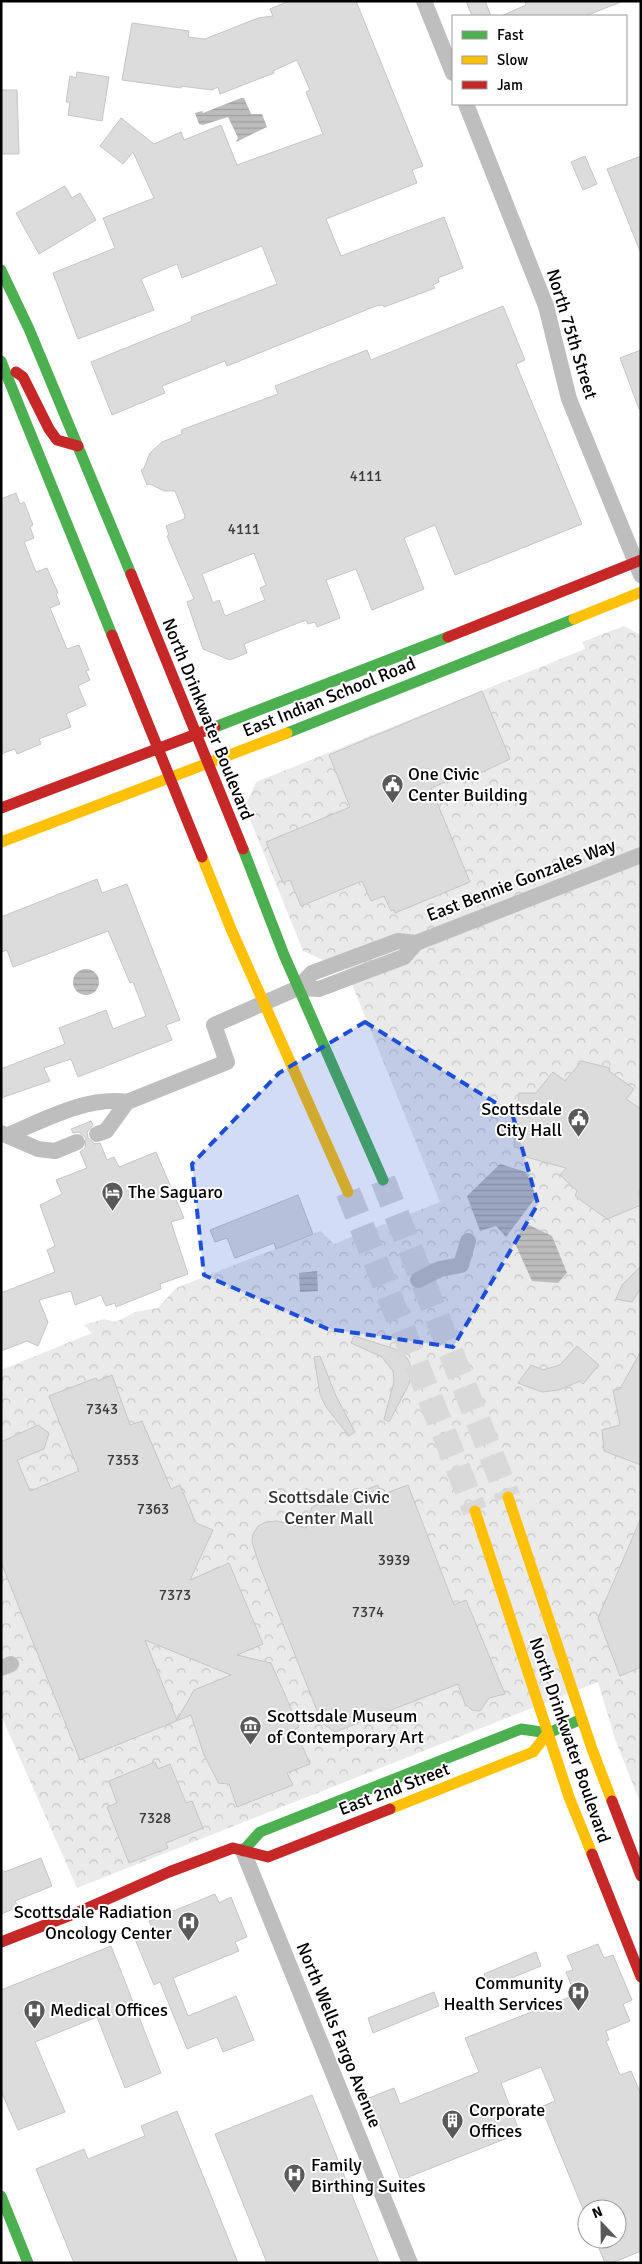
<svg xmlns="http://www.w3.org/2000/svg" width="642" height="2264" font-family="Signika,sans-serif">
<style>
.park{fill:url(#park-crowns)}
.water{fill:url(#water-rules)}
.building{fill:#dcdcdc;stroke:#c5c5c5;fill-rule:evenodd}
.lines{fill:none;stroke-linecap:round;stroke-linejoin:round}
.primary-tunnel{stroke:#d9d9d9;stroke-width:25;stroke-dasharray:25 12;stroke-linecap:butt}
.street{stroke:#bebebe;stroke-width:16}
.fast{stroke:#4caf50;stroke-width:11}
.slow{stroke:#ffc107;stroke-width:11}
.jam{stroke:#c62828;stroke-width:11}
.marked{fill:#1d4ed8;fill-opacity:0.2;stroke:#1d4ed8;stroke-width:4;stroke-dasharray:10 6;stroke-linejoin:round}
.labels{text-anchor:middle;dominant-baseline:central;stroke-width:4;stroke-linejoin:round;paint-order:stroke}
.number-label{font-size:15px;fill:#373737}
.street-label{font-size:18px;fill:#000;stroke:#fff}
.poi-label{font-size:18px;fill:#000;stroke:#fff;text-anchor:start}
.park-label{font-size:18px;fill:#2f2f2f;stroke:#fff}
</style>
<defs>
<pattern id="park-crowns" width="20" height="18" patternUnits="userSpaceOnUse" patternTransform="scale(1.25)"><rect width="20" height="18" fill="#eaeaea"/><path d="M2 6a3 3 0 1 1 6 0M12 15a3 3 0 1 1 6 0" fill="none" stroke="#c7c7c7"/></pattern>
<pattern id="water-rules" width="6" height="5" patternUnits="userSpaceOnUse" patternTransform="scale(1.25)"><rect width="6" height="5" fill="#bcbcbc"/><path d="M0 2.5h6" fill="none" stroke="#a0a0a0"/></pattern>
</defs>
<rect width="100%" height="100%" fill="#fff"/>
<polygon class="park" points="624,626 639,634 641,640 641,1805 615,1739 598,1682 77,1888 1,1715 1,1370 92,1333 84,1325 104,1319 116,1322 135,1312 158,1308 176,1288 313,1234 320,1231 334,1244 440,1202 341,957 327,962 303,951 245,807 256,782 585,649 582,642"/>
<g class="water">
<polygon points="241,98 244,98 251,114 262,114 267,127 236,142 238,138 228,117 203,125 199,124 195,113 202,111 203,113"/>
<circle cx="86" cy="982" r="13"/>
<polygon points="500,1164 526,1172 536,1197 506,1237 496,1226 480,1231 467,1196"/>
<polygon points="527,1224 552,1236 567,1273 558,1283 532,1281 514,1241"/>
<polygon points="317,1271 318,1291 300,1292 299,1273"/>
</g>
<g class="building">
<polygon points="289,1 356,1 423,166 412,170 417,183 326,219 341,256 444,217 463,268 438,278 439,282 433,285 435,288 414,296 384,307 383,305 376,306 227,366 225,361 162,386 165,393 112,415 91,362 192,321 191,317 277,284 262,246 182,278 177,264 141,279 154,310 78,339 53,273 115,248 103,218 154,198 133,152 123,164 100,146 121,118 154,144 181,132 184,140 221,125 237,165 323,134 306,92 310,90 297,60 273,71 274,73 220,94 218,87 212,90 181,86 181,88 122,80 132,23 189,31 188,37 205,39 258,18 273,16 270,9"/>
<polygon points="466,1 485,1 491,16 472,16"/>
<polygon points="525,1 621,1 621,2 585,16 501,16 526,5"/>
<polygon points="77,72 109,77 102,121 68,115 70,102 66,102 70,76 76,78"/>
<polygon points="1,90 17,90 19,154 1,154"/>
<polygon points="585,156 597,184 583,190 571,162"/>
<polygon points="641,156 641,251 640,251 607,169"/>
<polygon points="65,186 72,198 80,193 96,220 39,254 16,213"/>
<path d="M 503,306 L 525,360 L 516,364 L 582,524 L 455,575 L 435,525 L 404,538 L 424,589 L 372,610 L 356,569 L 326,580 L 340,618 L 317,627 L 315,622 L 308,624 L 306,620 L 244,644 L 247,653 L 230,660 L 203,649 L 187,602 L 194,599 L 167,536 L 169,535 L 166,526 L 184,519 L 185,516 L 175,491 L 164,491 L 150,484 L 147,485 L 141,470 L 144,468 L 150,453 L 162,442 L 182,434 L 181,430 L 278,394 L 275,386 L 367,350 L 371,360 ZM 254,553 L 266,585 L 260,588 L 265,600 L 225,616 L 219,600 L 213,603 L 202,574 Z"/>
<polygon points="641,350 641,409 639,409 620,358"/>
<polygon points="16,493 20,504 24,502 33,525 30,527 34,538 24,542 36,572 47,568 58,593 56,594 60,604 50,608 67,649 79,645 89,670 86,671 90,680 78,686 86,705 66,714 71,727 39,739 41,744 17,754 15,749 1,754 1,499"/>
<polygon points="482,691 510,759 474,776 472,771 431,788 470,882 395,913 394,910 391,911 384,896 371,901 362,881 301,906 290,880 283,883 266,842 350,807 329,755"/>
<polygon points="97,879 102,893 127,884 180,1020 166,1025 172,1040 78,1077 71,1059 44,1068 50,1081 1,1098 1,1069 65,1044 59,1028 106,1010 113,1029 146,1016 133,982 130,983 108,931 13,967 7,950 1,952 1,917"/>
<polygon points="582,1061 610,1068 609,1071 634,1089 626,1099 641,1109 641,1188 639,1193 641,1205 607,1219 575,1196 577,1191 560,1175 566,1168 526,1157 525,1150 514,1147 519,1093 536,1093 553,1072 565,1081"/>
<polygon points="91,1121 93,1125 87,1132 88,1138 95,1144 100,1143 107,1160 114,1157 119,1167 156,1152 184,1218 171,1222 188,1274 160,1284 161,1289 116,1307 115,1303 106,1306 101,1295 75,1305 71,1291 39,1300 48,1322 38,1346 27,1341 1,1351 1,1293 55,1272 47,1250 55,1246 40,1205 62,1194 56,1180 87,1168 80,1152 85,1148 86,1138 79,1132 73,1133 71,1129"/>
<polygon points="298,1195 313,1234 276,1249 274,1243 235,1258 227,1238 215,1242 210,1230"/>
<polygon points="641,1266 641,1288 632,1302 616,1299 622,1285"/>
<polygon points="354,1336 395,1349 407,1358 410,1364 411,1371 409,1384 389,1422 384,1419 394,1382 393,1371 382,1357 351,1343"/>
<polygon points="577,1346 599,1365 583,1384 580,1381 559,1390 542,1392 518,1383 531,1365 543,1370 560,1365"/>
<polygon points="641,1351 641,1465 604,1451 602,1430 620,1425 613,1390 620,1389"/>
<polygon points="320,1356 336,1396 355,1432 349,1436 326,1407 320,1394 314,1357"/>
<path d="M 112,1375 L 130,1425 L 142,1421 L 171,1489 L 180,1485 L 196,1523 L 213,1530 L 190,1580 L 229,1563 L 263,1644 L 237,1655 L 271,1663 L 299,1727 L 295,1729 L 310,1764 L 287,1773 L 293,1785 L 237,1807 L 229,1784 L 218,1783 L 217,1780 L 204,1755 L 191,1715 L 80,1760 L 1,1562 L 1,1442 L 38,1425 L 49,1433 L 44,1449 L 17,1460 L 30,1491 L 79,1471 L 49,1396 L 96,1378 L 98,1381 ZM 145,1640 L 231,1675 L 194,1690 L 177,1720 Z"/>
<polygon points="378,1485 381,1495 408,1485 454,1605 466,1600 505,1694 489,1698 480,1711 472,1710 465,1704 458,1684 335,1732 322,1723 259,1564 252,1542 253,1534 258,1526 266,1522 277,1521 306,1528 312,1507 319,1504 326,1506"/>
<polygon points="641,1518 641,1667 620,1676 598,1618"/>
<polygon points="155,1762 158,1769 170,1764 186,1803 192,1801 203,1828 166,1843 168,1848 129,1863 107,1807 117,1803 109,1781"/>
<polygon points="41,1858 52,1886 15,1901 18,1907 1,1914 1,1868 4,1872"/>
<polygon points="215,1894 219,1903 231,1897 247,1937 235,1942 239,1951 173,1978 188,2016 236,1996 254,2040 223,2052 217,2037 187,2049 160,1982 154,1985 135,1939 154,1932 149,1921"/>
<polygon points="598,1944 604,1958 613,1955 632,2000 623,2004 630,2021 606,2031 609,2040 606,2041 620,2075 631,2071 641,2094 641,2251 612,2263 605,2263 595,2239 617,2239 617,2209 583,2209 541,2107 555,2101 541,2067 501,2083 520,2133 401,2180 369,2098 394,2088 400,2104 479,2072 465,2038 575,1995 566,1972 573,1970 567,1956"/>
<polygon points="111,1946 161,2073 125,2088 97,2017 35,2042 65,2112 18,2130 1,2091 1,1990"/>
<polygon points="536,1952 541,1966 489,1987 484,1974"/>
<polygon points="434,1992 439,2006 373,2033 368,2018"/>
<polygon points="312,2095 375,2253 379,2263 267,2263 215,2134"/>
<polygon points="177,2111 238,2263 74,2263 36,2169 84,2149 88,2159 145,2136 141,2126"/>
</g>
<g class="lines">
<g class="primary-tunnel">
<polyline points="383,1180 508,1497"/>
<polyline points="348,1192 475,1511"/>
</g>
<g class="street">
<polyline points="424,1 453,73"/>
<polyline points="466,104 546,306 569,399 641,575"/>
<polyline points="298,988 319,989 369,970 404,957 416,943"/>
<polyline points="1,1133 38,1149 55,1151 77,1142"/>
<polyline points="97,1134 106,1131 127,1102"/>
<path d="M 8,1135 C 44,1120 87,1096 127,1102 L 227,1062 L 214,1025 L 298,988 L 312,973 L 398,941 L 416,943 L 641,855"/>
<polyline points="418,1280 440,1269 461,1265 468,1241"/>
<polyline points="1,1668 11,1664"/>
<polyline points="243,1851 410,2263"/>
</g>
<g class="fast">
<polyline points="1,270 29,329 131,574"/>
<polyline points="1,361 112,635"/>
<polyline points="215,727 448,637"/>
<polyline points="287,733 574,619"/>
<polyline points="243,849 284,955 383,1180"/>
<polyline points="243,1851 260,1832 521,1729 548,1733 582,1719"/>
<polyline points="1,2196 28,2263"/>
</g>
<g class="slow">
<polyline points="574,619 641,592"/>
<polyline points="1,842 287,733"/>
<polyline points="202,857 231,929 348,1192"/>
<polyline points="508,1497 592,1749 612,1801"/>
<polyline points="475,1511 569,1797 592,1854"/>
<polyline points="390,1809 533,1752 548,1733"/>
</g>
<g class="jam">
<polyline points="16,372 23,377 49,429 57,440 78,446"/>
<polyline points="131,574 243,849"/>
<polyline points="112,635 202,857"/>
<polyline points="448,637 641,560"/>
<polyline points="1,808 215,727"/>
<polyline points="612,1801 641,1876"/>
<polyline points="592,1854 641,1977"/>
<polyline points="1,1942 76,1913 169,1872 233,1848 268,1857 390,1809"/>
</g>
</g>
<path class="marked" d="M 365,1022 L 512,1113 L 538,1204 L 453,1347 L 328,1329 L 204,1275 L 192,1164 L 279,1073 Z"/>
<defs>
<symbol id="civic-pin" viewBox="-11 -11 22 30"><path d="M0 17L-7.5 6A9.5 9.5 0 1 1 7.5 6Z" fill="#595959" stroke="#fff"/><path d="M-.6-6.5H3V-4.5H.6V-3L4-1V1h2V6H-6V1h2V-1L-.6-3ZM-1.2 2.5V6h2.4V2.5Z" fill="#fff"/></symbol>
<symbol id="hotel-pin" viewBox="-11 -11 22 30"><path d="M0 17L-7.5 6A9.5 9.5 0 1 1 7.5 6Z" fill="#595959" stroke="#fff"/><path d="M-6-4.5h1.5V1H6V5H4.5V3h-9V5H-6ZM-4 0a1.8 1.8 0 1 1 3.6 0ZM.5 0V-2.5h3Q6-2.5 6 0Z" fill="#fff"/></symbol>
<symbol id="museum-pin" viewBox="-11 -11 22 30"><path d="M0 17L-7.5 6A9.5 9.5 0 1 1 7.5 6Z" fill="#595959" stroke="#fff"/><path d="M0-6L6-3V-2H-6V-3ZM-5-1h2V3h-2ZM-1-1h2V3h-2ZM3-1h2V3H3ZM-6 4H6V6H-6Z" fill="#fff"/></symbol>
<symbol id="hospital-pin" viewBox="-11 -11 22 30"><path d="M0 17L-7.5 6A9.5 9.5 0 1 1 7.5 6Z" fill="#595959" stroke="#fff"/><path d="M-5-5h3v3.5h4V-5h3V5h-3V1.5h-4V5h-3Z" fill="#fff"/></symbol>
<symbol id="building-pin" viewBox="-11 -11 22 30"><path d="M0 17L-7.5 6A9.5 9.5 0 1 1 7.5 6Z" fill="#595959" stroke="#fff"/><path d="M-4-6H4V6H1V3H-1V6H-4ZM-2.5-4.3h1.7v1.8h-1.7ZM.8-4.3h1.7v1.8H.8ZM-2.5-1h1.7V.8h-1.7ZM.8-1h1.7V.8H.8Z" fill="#fff"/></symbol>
</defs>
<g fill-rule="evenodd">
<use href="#civic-pin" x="380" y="772" width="25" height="34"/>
<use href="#civic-pin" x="566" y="1106" width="25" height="34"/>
<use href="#hotel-pin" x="100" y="1180" width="25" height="34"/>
<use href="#museum-pin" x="238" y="1714" width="25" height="34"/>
<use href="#hospital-pin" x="176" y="1910" width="25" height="34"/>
<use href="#hospital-pin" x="566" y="1980" width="25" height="34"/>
<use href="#hospital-pin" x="22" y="1998" width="25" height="34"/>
<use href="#building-pin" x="440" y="2108" width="25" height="34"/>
<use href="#hospital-pin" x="282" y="2162" width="25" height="34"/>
</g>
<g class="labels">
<g class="number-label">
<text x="366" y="476">4111</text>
<text x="244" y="529">4111</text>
<text x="102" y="1409">7343</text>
<text x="123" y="1460">7353</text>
<text x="153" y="1509">7363</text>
<text x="394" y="1560">3939</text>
<text x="175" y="1595">7373</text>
<text x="368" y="1612">7374</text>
<text x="155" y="1818">7328</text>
</g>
<g class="street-label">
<text transform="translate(572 334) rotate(73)">North 75th Street</text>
<text transform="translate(329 697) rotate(-22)">East Indian School Road</text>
<text transform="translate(208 719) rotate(68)">North Drinkwater Boulevard</text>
<text transform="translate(521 880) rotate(-21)">East Bennie Gonzales Way</text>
<text transform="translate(570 1740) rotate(71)">North Drinkwater Boulevard</text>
<text transform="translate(394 1789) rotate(-21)">East 2nd Street</text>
<text transform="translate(339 2035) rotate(68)">North Wells Fargo Avenue</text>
</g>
<g class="poi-label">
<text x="408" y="774">One Civic<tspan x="408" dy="21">Center Building</tspan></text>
<text x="562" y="1109" text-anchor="end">Scottsdale<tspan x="562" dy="21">City Hall</tspan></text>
<text x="128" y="1192">The Saguaro</text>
<text x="267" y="1716">Scottsdale Museum<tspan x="267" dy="21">of Contemporary Art</tspan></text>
<text x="172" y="1912" text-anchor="end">Scottsdale Radiation<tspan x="172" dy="21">Oncology Center</tspan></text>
<text x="563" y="1983" text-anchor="end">Community<tspan x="563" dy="21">Health Services</tspan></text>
<text x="50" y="2010">Medical Offices</text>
<text x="469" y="2110">Corporate<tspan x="469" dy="21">Offices</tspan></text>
<text x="311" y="2165">Family<tspan x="311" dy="21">Birthing Suites</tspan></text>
</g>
<g class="park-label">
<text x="329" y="1497">Scottsdale Civic<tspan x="329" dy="21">Center Mall</tspan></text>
</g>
</g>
<rect width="642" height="2264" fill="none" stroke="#000000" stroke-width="5"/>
<rect x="452" y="15" width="175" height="90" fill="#ffffff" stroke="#999999"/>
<rect x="462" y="31" width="25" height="8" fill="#4caf50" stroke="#999999"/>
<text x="497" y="40" font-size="15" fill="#000000">Fast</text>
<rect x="462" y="56" width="25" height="8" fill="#ffc107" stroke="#999999"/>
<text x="497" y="65" font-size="15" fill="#000000">Slow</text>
<rect x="462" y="81" width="25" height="8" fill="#c62828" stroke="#999999"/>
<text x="497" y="90" font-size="15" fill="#000000">Jam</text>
<g transform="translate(602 2224) rotate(338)"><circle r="24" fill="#ffffff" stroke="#999999"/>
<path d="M0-4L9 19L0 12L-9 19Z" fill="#595959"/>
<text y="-8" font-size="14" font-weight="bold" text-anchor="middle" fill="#000000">N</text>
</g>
</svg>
